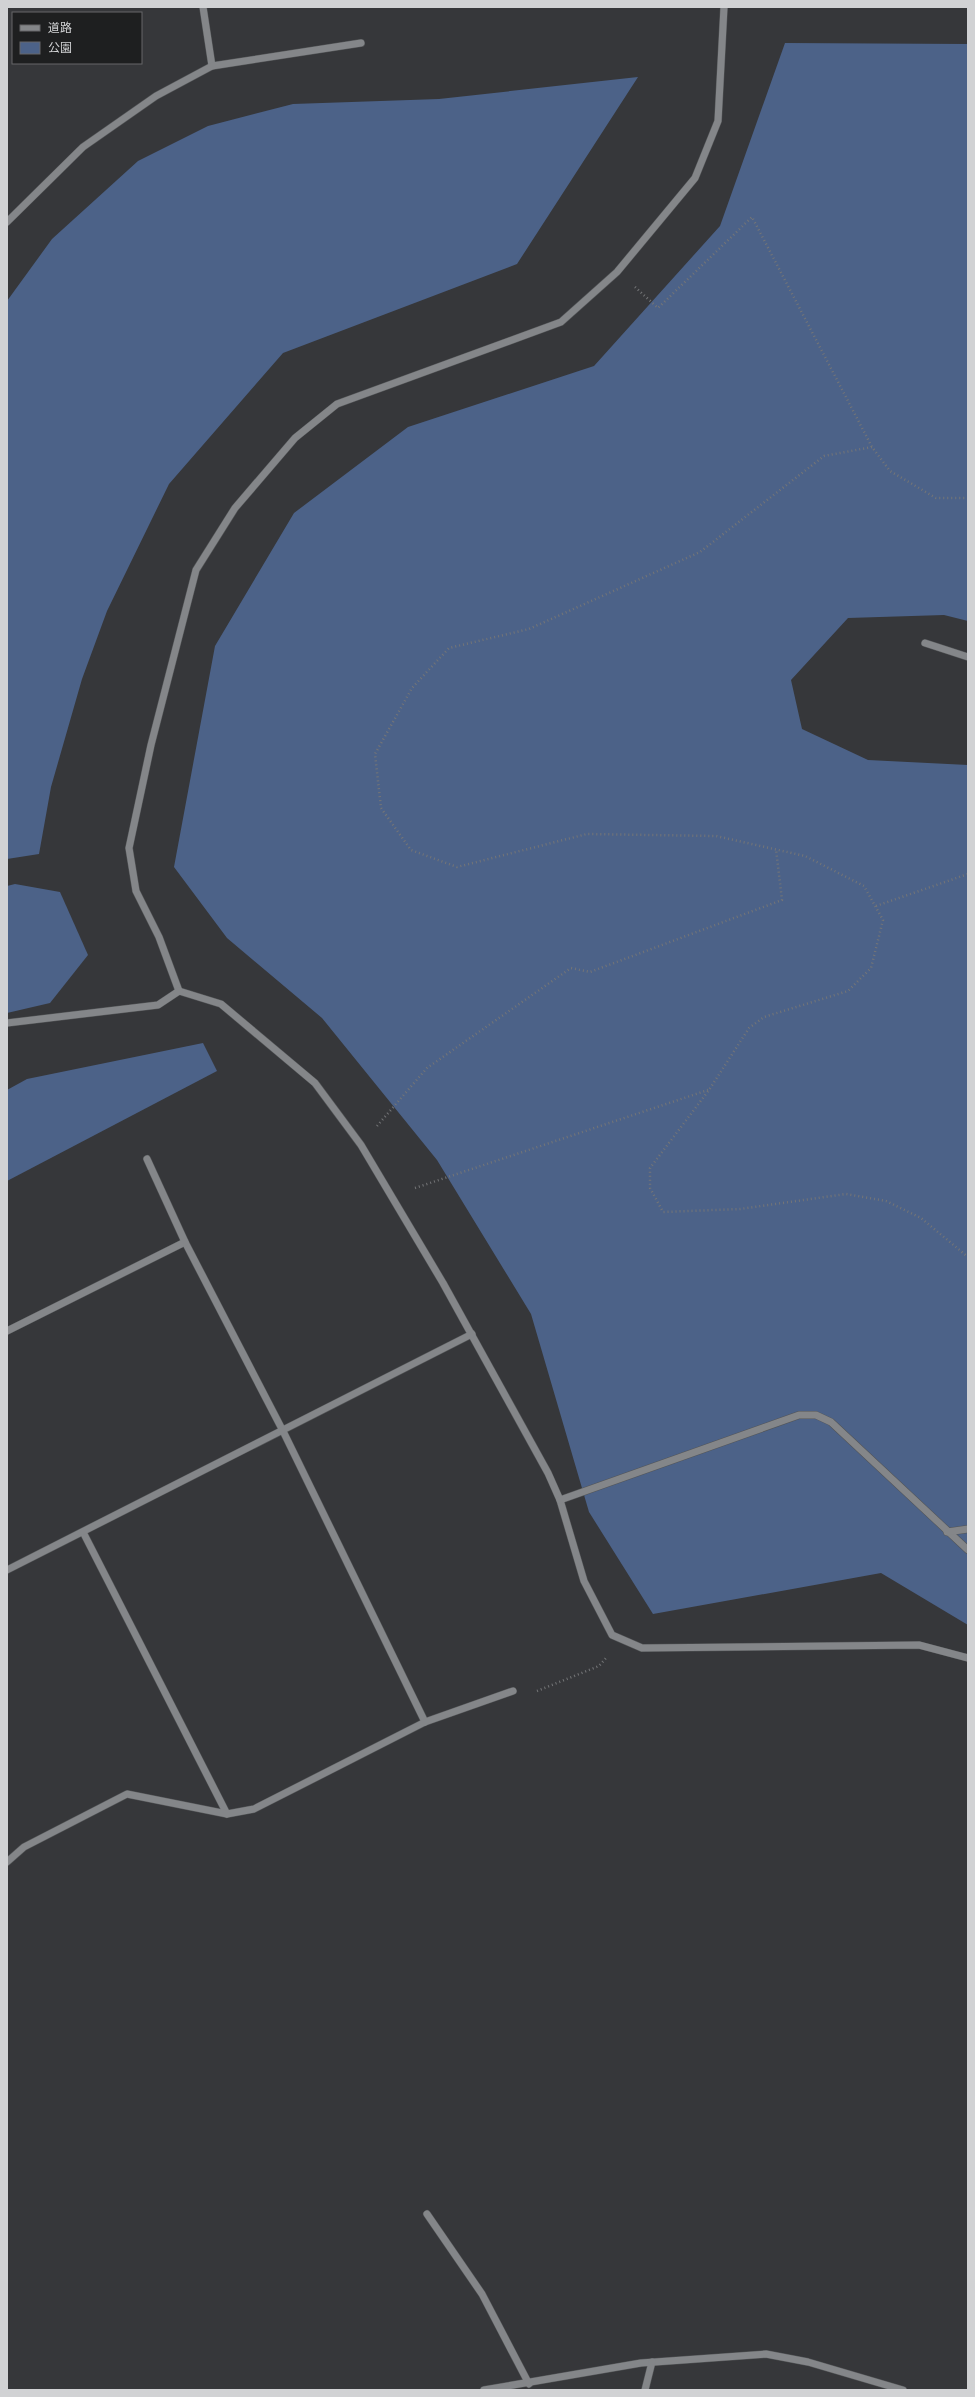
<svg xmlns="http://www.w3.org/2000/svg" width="975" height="2397" font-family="Manrope,'Noto Sans JP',sans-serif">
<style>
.green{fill:#4c6288}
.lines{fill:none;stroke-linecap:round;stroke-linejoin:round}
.minor-casing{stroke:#535557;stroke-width:8}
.path{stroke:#747577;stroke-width:2.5;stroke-dasharray:1 3;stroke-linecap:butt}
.minor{stroke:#848689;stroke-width:7}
</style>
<rect width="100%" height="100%" fill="#36373a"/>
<g class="green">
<polygon points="785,43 968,44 968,621 944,615 848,618 791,680 802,729 868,760 968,765 968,1625 881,1573 653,1614 589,1512 531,1314 437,1160 322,1018 227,938 174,867 215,646 294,513 408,427 594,366 720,226"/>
<polygon points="638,77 517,264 283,353 169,484 107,611 82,679 51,787 39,854 7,859 7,301 52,239 138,161 208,126 293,104 439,99"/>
<polygon points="15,884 60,892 88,955 50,1003 7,1013 7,886"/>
<polygon points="203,1043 217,1071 7,1181 7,1090 27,1079"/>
</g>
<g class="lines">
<defs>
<g id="minor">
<polyline points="203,7 212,66"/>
<polyline points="7,222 83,147 156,96 212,66 361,43"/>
<polyline points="925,643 968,657"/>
<polyline points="179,991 159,937 136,891 129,848 151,745 196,570 235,508 295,438 337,404 561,322 617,272 695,178 718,121 724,7"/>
<polyline points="179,991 221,1004 315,1083 361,1145 443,1283 548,1473 560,1500 584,1581 612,1635 642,1648 919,1645 968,1658"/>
<polyline points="7,1023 158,1005 179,991"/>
<polyline points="147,1159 185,1242 283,1431 425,1722"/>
<polyline points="7,1331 185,1242"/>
<polyline points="560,1500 799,1415 816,1415 831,1422 968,1550"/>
<polyline points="83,1532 227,1814"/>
<polyline points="947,1532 968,1529"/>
<polyline points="7,1570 472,1334"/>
<polyline points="7,1862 24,1847 127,1794 227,1814 254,1809 425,1722 513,1691"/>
<polyline points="427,2214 482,2294 529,2384"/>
<polyline points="484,2390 641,2363 766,2354 808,2362 903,2390"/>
<polyline points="645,2390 652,2362"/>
</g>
</defs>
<use href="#minor" class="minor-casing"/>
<g class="path">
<polyline points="635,287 658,308 752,217 872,447 890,471 936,498 968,498"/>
<polyline points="872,447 824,456 700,552 529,629 449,648 412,688 375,754 381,808 411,850 457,867 587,834 716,836 805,856 864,886 883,920 871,968 848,991 764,1017 749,1028 709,1090 650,1168 650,1188 663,1212 740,1209 846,1194 886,1201 921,1218 968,1257"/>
<polyline points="876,906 968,874"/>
<polyline points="377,1126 427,1068 571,968 590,972 782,900 776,849"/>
<polyline points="415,1188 708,1090"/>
<polyline points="537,1691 599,1666 606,1658"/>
</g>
<use href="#minor" class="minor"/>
</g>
<rect width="975" height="2397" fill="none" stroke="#d1d2d4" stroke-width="16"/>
<rect x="12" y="12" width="130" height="52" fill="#1e1f20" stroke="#666768"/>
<rect x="20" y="25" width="20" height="6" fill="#848689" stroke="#666768"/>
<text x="48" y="32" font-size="12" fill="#d1d2d4">道路</text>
<rect x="20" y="42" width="20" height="12" fill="#4c6288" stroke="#666768"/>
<text x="48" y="52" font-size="12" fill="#d1d2d4">公園</text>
</svg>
